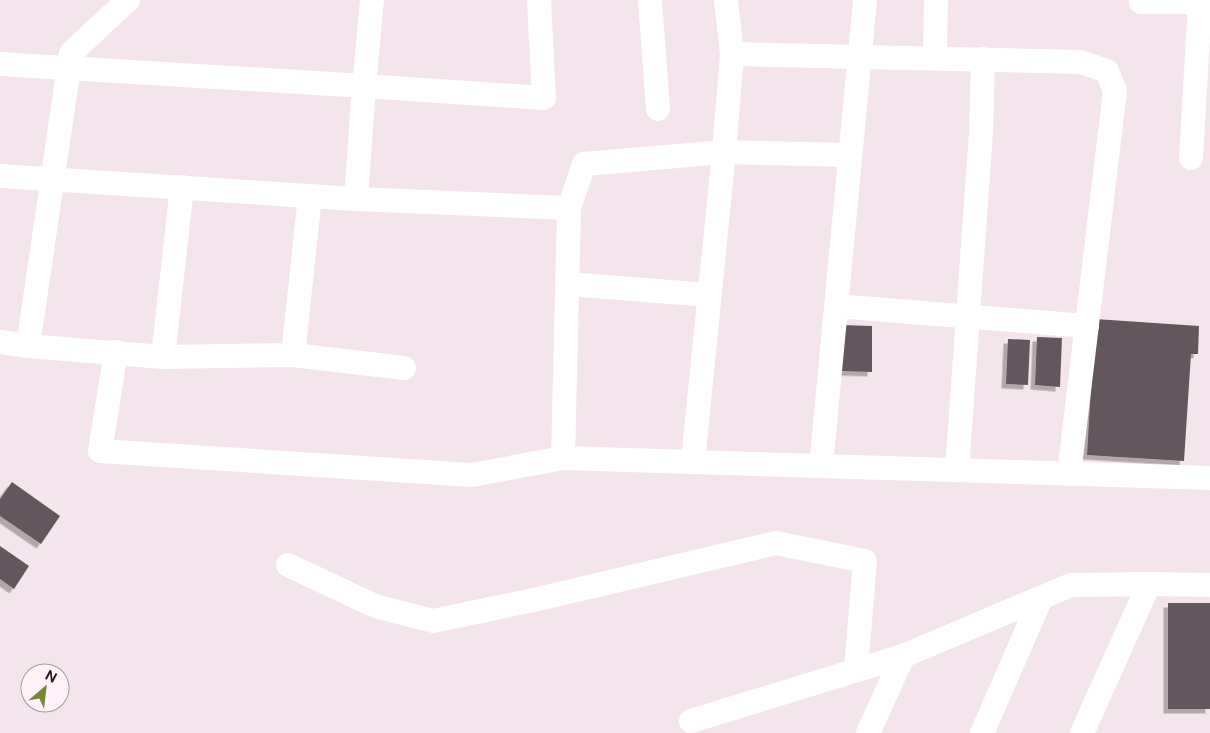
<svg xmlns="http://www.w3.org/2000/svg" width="1210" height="733" font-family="'Public Sans',sans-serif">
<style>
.building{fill:#64575d;filter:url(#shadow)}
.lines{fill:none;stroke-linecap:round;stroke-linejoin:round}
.street{stroke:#fff;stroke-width:24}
</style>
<defs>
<filter id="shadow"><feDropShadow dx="-4.5" dy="4.5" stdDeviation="0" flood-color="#0004"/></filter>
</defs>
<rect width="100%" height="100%" fill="#f4e4eb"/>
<g class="building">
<polygon points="1095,319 1199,326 1198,354 1191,354 1184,461 1087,455"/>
<polygon points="841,325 872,326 872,372 841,371"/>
<polygon points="1037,337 1062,338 1060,387 1035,385"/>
<polygon points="1008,339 1030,340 1028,385 1006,384"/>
<polygon points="12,482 60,516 41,544 0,516 0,499"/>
<polygon points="0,546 29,566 14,589 0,579"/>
<rect x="1168" y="603" width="42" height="106"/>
</g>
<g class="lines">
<g class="street">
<polyline points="128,0 71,53 28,346 163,357 293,355 404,368"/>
<polyline points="372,0 364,86 544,98 539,0"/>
<polyline points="650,0 658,109"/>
<polyline points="1141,2 1200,2 1210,1"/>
<polyline points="732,54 1081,62 1107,71 1115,91 1069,474"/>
<polyline points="935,58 936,0"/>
<polyline points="0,64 364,86 356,199 0,176"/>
<polyline points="850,155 724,152 584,164 569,208 563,458 1210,478"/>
<polyline points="1191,158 1200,2"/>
<polyline points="356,199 569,208"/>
<polyline points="567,284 709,295"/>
<polyline points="836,306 1087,326"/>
<polyline points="0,342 28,346"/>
<polyline points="116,352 100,451 472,475 563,458"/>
<polyline points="293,355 310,196"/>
<polyline points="163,357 182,187"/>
<polyline points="693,461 724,152 732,54 726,0"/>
<polyline points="821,466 865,0"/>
<polyline points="957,470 981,132 983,59"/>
<polyline points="288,565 375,606 433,621 538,599 776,543 865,561 856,670"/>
<polyline points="691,721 903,656 1071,585 1149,584 1210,585"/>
<polyline points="868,733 903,656"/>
<polyline points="982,733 1041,598"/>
<polyline points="1082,733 1149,584"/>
</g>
</g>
<g transform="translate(45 688) rotate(28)"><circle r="24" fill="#fff2f8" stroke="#a69ca1"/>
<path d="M0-4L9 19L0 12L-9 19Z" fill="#778736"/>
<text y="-8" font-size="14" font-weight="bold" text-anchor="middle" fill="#211c1e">N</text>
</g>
</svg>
